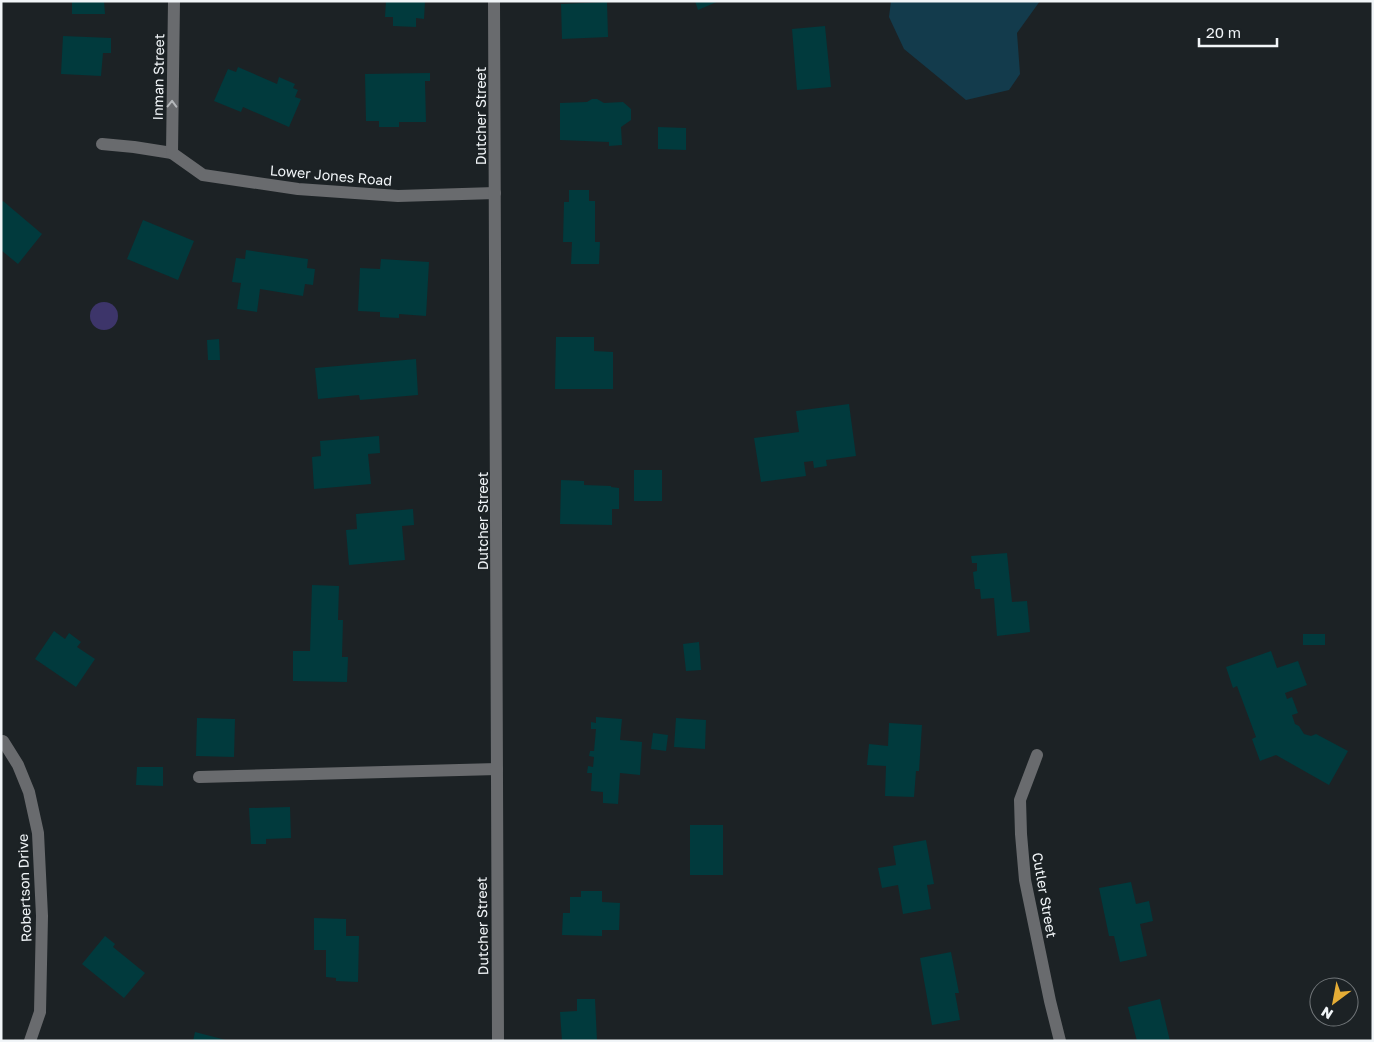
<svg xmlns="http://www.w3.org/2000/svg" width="1374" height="1042" font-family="'Golos Text',sans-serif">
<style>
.green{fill:#133b4c}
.water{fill:#3d356a}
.building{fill:#013a3d}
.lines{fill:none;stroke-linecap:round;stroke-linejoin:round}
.service{stroke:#696b6e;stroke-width:12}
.minor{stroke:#696b6e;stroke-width:12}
.tertiary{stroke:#696b6e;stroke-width:12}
.oneway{stroke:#b4b7ba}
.labels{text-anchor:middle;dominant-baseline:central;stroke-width:4;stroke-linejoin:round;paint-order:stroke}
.street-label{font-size:14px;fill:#f1f5f8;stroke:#1c2225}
</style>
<rect width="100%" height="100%" fill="#1c2225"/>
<polygon class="green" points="891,1 1040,1 1017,33 1020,74 1009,90 966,100 904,49 889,17"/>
<circle class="water" cx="104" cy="316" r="14"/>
<g class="building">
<polygon points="72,1 104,1 105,14 72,14"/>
<polygon points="386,1 425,1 424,19 416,18 416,27 393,26 393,17 385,17"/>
<polygon points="695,1 719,1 698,10"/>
<polygon points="607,2 608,37 562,39 561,4"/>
<polygon points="825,26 831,87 797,90 792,29"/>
<polygon points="63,36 111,38 111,53 103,53 101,76 61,74"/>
<polygon points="238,67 277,84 279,77 295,84 293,88 298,90 295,97 301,99 289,127 243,107 241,112 214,101 228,69 236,72"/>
<polygon points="430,73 430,81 425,81 426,122 399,122 399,127 379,127 379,121 366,121 365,74"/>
<polygon points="592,99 597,99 604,103 623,102 631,109 631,120 621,127 622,145 609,146 609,142 560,140 560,103 587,102"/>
<polygon points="658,127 686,128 686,150 658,149"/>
<polygon points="569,190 589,190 589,201 595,201 595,242 600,242 599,264 571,264 572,242 563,242 564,202 569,202"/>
<polygon points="3,201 42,234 18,264 1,250 1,203"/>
<polygon points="143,220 194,241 178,280 127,259"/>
<polygon points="246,250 308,259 307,268 315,269 313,285 305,284 303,296 260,289 257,312 237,309 241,283 232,282 236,258 245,259"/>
<polygon points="381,259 429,262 426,316 399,314 399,318 380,317 380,312 358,311 360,268 380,269"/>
<polygon points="556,337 594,337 594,351 613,352 613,389 555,389"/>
<polygon points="219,339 220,360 208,360 207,340"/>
<polygon points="416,359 418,395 360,400 359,395 318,399 315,368"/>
<polygon points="849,404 856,456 826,460 827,466 814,468 813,461 804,462 806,476 761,482 754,438 799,432 796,411"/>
<polygon points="379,436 380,453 368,454 371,484 314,489 312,457 321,456 320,441"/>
<rect x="634" y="470" width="28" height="31"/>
<polygon points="561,480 584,481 584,485 611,486 611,487 619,488 619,509 612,509 612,525 560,524"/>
<polygon points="413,509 414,525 402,526 405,560 349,565 346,530 357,529 356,514"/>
<polygon points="1007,553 1012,602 1027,601 1030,632 997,636 994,598 981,599 980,589 975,589 973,572 977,571 977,563 972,563 971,556"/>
<polygon points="312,585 339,586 338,620 343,620 342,657 348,657 347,682 293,681 293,651 310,651"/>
<polygon points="54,631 65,639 69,633 81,642 77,647 95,659 76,687 35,659"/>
<rect x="1303" y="634" width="22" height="11"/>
<polygon points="699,642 701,670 686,671 683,644"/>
<polygon points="1271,651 1277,668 1298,661 1307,685 1285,693 1287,699 1292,697 1298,713 1292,715 1295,724 1299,726 1304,734 1311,736 1316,734 1348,751 1329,785 1276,755 1260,761 1252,739 1256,737 1237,686 1233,688 1226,667"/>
<polygon points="596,717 622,719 620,740 642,742 640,775 620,773 618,804 603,803 603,792 591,791 592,773 587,773 588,766 593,767 594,757 589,756 590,751 594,751 596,729 591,729 591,722 596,723"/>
<polygon points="197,718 235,719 234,757 196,756"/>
<polygon points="676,718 706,720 705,749 674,747"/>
<polygon points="889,723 922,725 919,771 916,771 914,797 885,796 886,766 867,765 869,744 888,746"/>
<polygon points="653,733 668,735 666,751 651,749"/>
<polygon points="137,767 163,767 163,786 136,785"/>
<polygon points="290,807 291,838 266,839 266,844 251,844 249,808"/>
<rect x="690" y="825" width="33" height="50"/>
<polygon points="926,840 934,884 927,885 931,909 903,914 898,885 882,888 878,868 896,865 893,846"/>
<polygon points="1131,882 1136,904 1149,901 1153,921 1140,924 1147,956 1120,962 1114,936 1109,936 1099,888"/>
<polygon points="581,891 602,891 602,902 620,903 619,930 602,930 602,936 562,935 563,913 570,913 570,897 581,897"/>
<polygon points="314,918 346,919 346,936 359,936 358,982 336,981 336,978 326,977 326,950 314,950"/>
<polygon points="105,936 115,944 113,947 145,973 124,998 82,964"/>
<polygon points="951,952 959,993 955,993 960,1020 932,1025 920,958"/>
<polygon points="577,999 595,999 597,1041 562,1041 560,1012 577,1011"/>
<polygon points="1160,999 1170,1041 1137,1041 1128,1007"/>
<polygon points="195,1032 226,1040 226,1041 193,1041"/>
</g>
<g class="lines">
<g class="service">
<polyline points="102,144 134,147 172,153"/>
<polyline points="199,777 497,769"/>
</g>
<g class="minor">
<polyline points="174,1 172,153 203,175 298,189 398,196 495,193"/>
<polyline points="3,741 18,765 29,792 38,833 42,916 40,1012 30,1041"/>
<polyline points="1037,755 1020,800 1021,834 1025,880 1050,1001 1060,1041"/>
</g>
<polyline class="tertiary" points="494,1 498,1041"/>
</g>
<defs><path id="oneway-chevron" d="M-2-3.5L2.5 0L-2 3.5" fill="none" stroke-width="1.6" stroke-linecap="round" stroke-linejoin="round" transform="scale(1.25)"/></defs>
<use class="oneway" href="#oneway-chevron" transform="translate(172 104) rotate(-89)"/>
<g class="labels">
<g class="street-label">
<text transform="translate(158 77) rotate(-89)">Inman Street</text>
<text transform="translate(480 116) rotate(-90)">Dutcher Street</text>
<text transform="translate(331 175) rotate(5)">Lower Jones Road</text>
<text transform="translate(482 521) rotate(-90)">Dutcher Street</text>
<text transform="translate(24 888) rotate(-92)">Robertson Drive</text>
<text transform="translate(1045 895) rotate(80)">Cutler Street</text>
<text transform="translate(482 926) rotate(-91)">Dutcher Street</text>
</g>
</g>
<rect width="1374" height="1042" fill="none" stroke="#f1f5f8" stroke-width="5"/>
<g transform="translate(1334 1002) rotate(212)"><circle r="24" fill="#1c2225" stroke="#717679"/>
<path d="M0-4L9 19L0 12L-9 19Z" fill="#e5ad36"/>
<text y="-8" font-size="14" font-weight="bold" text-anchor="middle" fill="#f1f5f8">N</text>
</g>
<path d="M1199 38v8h78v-8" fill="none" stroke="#f1f5f8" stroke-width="2.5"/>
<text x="1206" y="38" font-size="15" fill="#f1f5f8" stroke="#1c2225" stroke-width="4" paint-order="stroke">20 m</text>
</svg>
